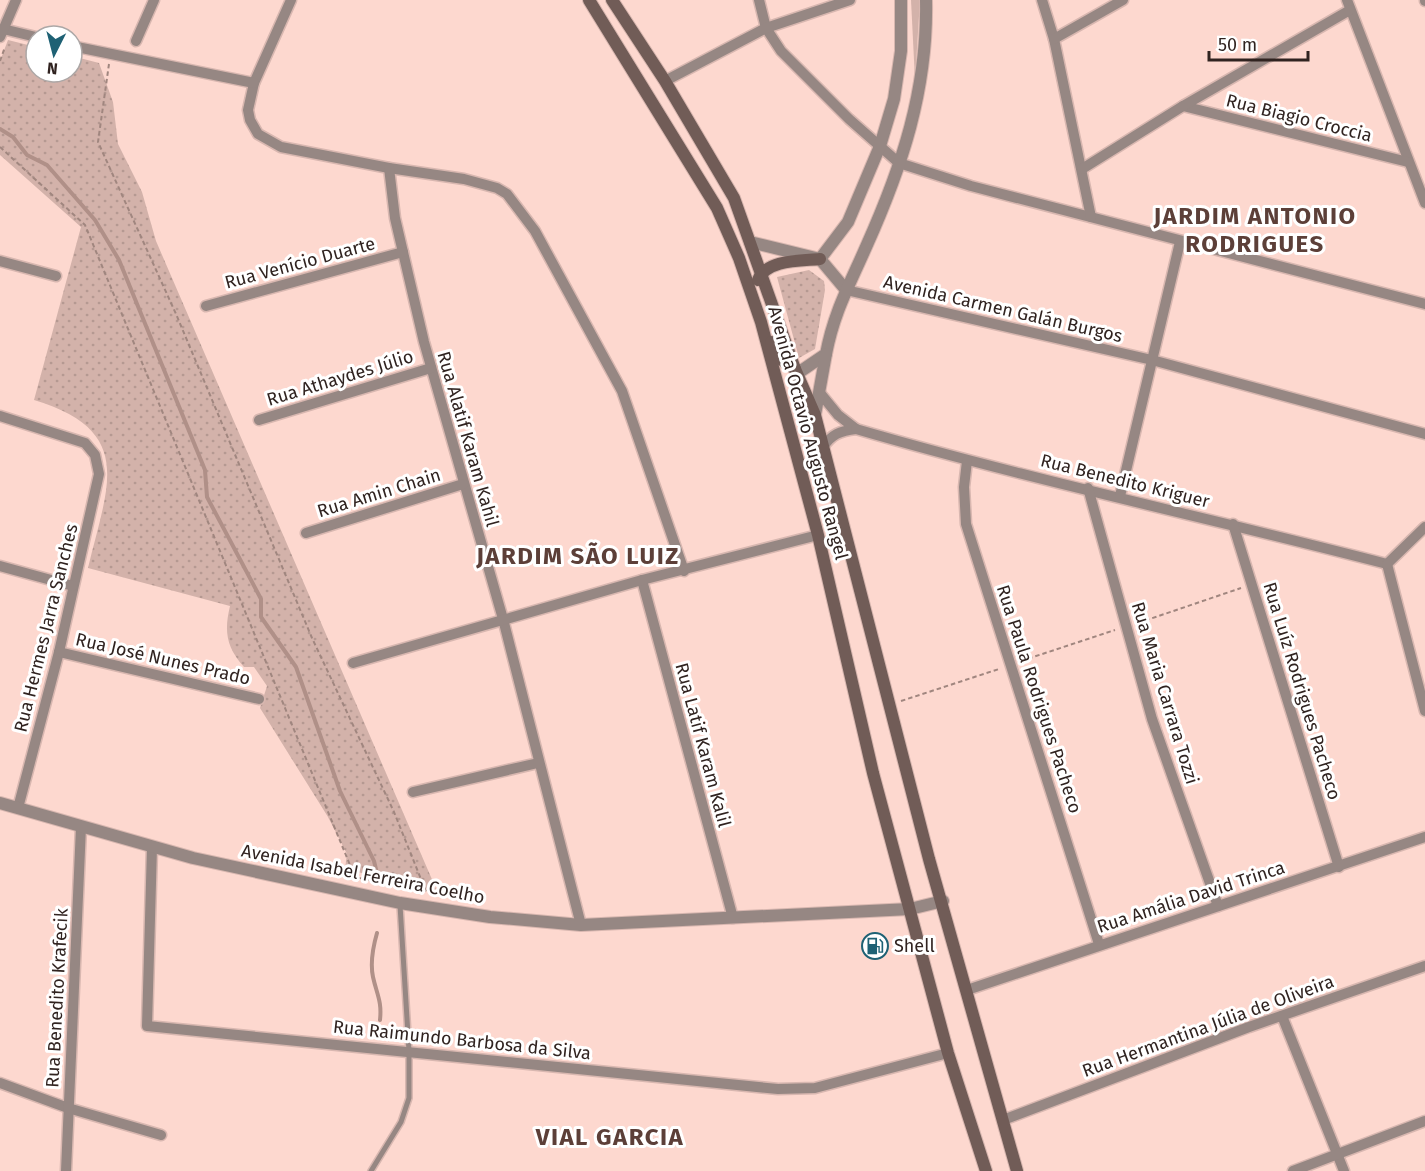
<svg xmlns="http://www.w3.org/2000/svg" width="1425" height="1171" font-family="'Fira Sans',sans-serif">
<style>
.grass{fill:#d3b2aa}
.park{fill:url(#park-dots)}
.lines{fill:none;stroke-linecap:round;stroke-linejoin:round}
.stream{stroke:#b09088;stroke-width:4}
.service-casing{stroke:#d8b7b0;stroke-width:8}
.minor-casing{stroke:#d8b7b0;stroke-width:13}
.tertiary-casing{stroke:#d8b7b0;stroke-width:14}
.secondary-casing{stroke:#d8b7b0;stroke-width:14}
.path{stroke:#a0867f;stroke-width:2;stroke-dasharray:4.5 3;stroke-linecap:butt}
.service{stroke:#968783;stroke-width:5}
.minor{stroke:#968783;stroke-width:10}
.tertiary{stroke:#968783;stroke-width:12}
.secondary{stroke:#715c57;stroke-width:12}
.labels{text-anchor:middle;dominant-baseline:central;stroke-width:6;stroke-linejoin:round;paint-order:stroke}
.street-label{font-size:18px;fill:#302320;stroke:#fff}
.poi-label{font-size:18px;fill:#302320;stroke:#fff;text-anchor:start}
.district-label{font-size:24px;font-weight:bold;letter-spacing:1.5px;fill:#5c3f38;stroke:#fff}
</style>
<defs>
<pattern id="park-dots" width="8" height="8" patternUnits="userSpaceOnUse" patternTransform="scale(1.5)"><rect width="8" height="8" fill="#d3b2aa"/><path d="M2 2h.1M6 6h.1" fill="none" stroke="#b59992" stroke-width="1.8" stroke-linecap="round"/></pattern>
</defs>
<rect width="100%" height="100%" fill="#fdd8cf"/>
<polygon class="grass" points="911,0 920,0 915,80"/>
<g class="park">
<path d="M 8,40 L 36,47 L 36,72 L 72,72 L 72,56 L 99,63 L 113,102 L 118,144 L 142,192 L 156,241 L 437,891 L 345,869 L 347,854 L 328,817 L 260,708 L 267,686 L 254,667 L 244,667 C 226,647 224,631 230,606 L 88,568 C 107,487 137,431 34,400 L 81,227 L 0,155 L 0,61 Z"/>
<polygon points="809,270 824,281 825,290 815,349 799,358 777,277"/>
</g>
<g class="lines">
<g class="stream">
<polyline points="0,129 13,137 27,155 47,165 95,220 119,260 205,470 207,497 261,599 261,617 296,667 340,791 374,861 379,882"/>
<path d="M 377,933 C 373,947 370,963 373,977 C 377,995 382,1001 380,1020"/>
</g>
<defs>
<polyline id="service" points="371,1171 401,1122 409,1098 409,1051 400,905"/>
<g id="minor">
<polyline points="291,0 254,83 248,110 250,120 258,134 281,147 389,168 464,179 497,188 507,194 535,231 622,391 684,571"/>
<polyline points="759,0 766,28 781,51 849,119 899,163 971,186 1425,304"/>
<polyline points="1042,0 1054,39 1091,217"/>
<polyline points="1347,0 1425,203"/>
<polyline points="1425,0 1425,1"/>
<polyline points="3,29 36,37"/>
<polyline points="0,37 16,0"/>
<polyline points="1054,39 1123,0"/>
<polyline points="136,41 154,0"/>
<polyline points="72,46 254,83"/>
<polyline points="665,81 766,28 850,0"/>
<polyline points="1183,106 1408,162"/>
<polyline points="389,168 395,218 424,342 503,619 581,925"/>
<polyline points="1082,169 1183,106 1350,10"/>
<polyline points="0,261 56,276"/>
<polyline points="846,290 1152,360 1425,434"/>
<polyline points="206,306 403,252"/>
<path d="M 820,393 L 838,415 L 856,429 C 840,431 832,434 823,447"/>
<polyline points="0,416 85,443 95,455 99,474 59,652 18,808"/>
<polyline points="259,420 431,368"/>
<path d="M 856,429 C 1031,480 1210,518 1387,564"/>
<polyline points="967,461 964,487 966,524 1099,944"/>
<polyline points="1088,488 1152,719 1218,906"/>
<polyline points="1120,496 1180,242"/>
<polyline points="1233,524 1339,867"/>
<polyline points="306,533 463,484"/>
<polyline points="1387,564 1425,711"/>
<polyline points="1387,564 1425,527"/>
<polyline points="0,566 73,586"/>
<polyline points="642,580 733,918"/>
<polyline points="59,652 259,699"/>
<polyline points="353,663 642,580 818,535"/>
<polyline points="413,792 538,763"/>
<polyline points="152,847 147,1026 778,1089 815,1088 948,1053"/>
<polyline points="967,990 1425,837"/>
<polyline points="1282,1016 1344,1171"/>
<polyline points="0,1083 68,1108 161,1135"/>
<polyline points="1003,1120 1249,1027 1425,966"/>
<polyline points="66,1171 81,827"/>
<polyline points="1293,1171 1425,1121"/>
</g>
<g id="tertiary">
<polyline points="750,242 820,259 848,222 880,146 894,99 901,51 901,0"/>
<polyline points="820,259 846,290"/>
<path d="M 795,369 L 801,371 L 826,354 C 834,312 849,286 866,247 C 902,167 928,89 926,0"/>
<polyline points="815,415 826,354"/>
<polyline points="0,803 193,858 400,903 490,917 581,925 910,909 943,901"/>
</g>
<g id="secondary">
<polyline points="589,0 717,208 739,258 761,322 818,535 873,773 948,1053 986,1171"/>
<polyline points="612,0 665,81 734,198 795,369 815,415 929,859 1017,1171"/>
<path d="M 758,280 C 767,259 801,261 820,259"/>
<polyline points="771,342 779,358 795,369"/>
</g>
</defs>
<use href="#service" class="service-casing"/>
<use href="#minor" class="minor-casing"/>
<use href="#tertiary" class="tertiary-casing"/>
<use href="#secondary" class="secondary-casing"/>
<g class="path">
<polyline points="0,61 5,47"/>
<polyline points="109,64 98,142 176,314 312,638 394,812 427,894"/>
<polyline points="0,147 85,225 355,877 416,891"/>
<polyline points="1138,623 1241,588"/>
<polyline points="1021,661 1115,630"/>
<polyline points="901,701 999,669"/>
</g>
<use href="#service" class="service"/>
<use href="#minor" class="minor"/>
<use href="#tertiary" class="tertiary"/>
<use href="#secondary" class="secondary"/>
</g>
<defs>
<symbol id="fuel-ring" viewBox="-11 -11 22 22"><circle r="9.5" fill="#fff" stroke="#1e6174" stroke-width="1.5"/><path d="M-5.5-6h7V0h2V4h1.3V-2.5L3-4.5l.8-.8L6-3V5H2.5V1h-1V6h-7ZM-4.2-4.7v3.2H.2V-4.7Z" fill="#1e6174"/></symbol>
</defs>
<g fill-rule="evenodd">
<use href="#fuel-ring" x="860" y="931" width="30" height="30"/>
</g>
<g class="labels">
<g class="street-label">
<text transform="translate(1299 118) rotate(14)">Rua Biagio Croccia</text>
<text transform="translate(300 263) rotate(-15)">Rua Venício Duarte</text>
<text transform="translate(1003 309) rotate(13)">Avenida Carmen Galán Burgos</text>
<text transform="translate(340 378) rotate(-17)">Rua Athaydes Júlio</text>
<text transform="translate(808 433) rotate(75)">Avenida Octavio Augusto Rangel</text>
<text transform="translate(468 439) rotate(74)">Rua Alatif Karam Kahil</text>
<text transform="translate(1125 481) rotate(14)">Rua Benedito Kriguer</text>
<text transform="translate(379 493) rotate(-17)">Rua Amin Chain</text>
<text transform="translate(46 628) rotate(-76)">Rua Hermes Jarra Sanches</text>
<text transform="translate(163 659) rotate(13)">Rua José Nunes Prado</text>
<text transform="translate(1302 691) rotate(73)">Rua Luíz Rodrigues Pacheco</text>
<text transform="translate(1165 693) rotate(73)">Rua Maria Carrara Tozzi</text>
<text transform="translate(1039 699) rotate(72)">Rua Paula Rodrigues Pacheco</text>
<text transform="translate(703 745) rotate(75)">Rua Latif Karam Kalil</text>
<text transform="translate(363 874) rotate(11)">Avenida Isabel Ferreira Coelho</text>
<text transform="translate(1191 897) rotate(-18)">Rua Amália David Trinca</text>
<text transform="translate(57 998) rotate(-87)">Rua Benedito Krafecik</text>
<text transform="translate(1208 1026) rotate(-20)">Rua Hermantina Júlia de Oliveira</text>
<text transform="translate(462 1040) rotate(6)">Rua Raimundo Barbosa da Silva</text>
</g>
<g class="poi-label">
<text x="894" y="946">Shell</text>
</g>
<g class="district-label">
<text x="1255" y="216">JARDIM ANTONIO<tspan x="1255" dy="28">RODRIGUES</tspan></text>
<text x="578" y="556">JARDIM SÃO LUIZ</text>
<text x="610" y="1137">VIAL GARCIA</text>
</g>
</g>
<g transform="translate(54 54) rotate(186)"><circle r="28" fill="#ffffff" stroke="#aca7a6" stroke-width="1.5"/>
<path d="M0-4.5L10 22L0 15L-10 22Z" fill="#1e6174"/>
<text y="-9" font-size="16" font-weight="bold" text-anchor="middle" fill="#302320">N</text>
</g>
<path d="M1209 51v9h99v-9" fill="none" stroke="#302320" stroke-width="3"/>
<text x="1218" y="51" font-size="18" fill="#302320" stroke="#ffffff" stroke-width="4.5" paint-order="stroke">50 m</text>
</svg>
